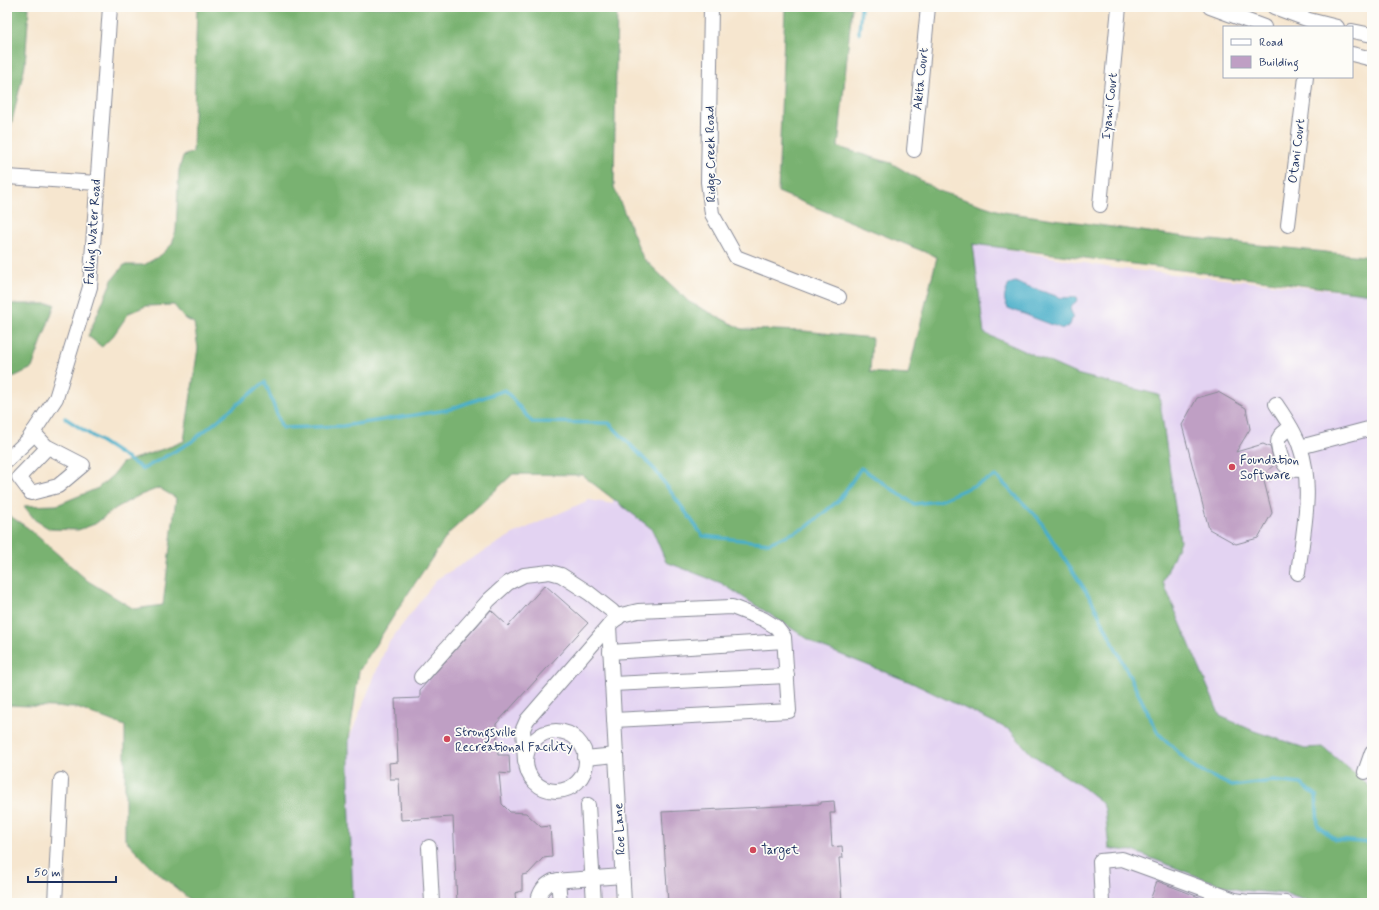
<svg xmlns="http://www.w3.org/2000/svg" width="1379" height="910" font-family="Mynerve,sans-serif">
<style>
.built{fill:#e3d3f2}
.forest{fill:#79b271;stroke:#4a7068}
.water{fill:#4aafc9;stroke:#326f94}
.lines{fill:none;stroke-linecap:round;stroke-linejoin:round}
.stream{stroke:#4aafc9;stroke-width:3.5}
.building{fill:#bf9fc4}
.minor-casing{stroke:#888a96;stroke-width:16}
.minor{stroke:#fff;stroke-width:14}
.poi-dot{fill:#d1495b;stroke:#fdfcf7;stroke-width:1.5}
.labels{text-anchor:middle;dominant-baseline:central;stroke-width:3.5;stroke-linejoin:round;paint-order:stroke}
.street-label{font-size:13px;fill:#1b2f5e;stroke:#fdfcf7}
.poi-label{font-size:13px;fill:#1b2f5e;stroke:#fdfcf7;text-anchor:start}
</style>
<rect width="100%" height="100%" fill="#fdfcf7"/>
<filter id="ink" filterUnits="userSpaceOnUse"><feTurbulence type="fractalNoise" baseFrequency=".025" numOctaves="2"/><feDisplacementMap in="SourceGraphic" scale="8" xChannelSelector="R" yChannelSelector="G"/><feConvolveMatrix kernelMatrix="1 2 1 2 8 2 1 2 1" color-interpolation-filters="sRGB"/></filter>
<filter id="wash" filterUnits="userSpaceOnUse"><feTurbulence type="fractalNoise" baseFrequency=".012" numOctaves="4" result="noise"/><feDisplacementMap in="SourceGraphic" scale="16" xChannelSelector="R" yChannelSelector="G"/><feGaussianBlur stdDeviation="0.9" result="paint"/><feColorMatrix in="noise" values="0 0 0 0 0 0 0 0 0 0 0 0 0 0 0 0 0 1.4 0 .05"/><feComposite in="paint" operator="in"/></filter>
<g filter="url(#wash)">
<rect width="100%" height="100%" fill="#f6e6cf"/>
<g class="built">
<polygon points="973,243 1112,268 1372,294 1372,789 1367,784 1323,747 1305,748 1254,731 1220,716 1163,582 1180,541 1159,395 1076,374 984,333"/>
<polygon points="613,495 652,529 666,562 721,583 819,646 910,682 1010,730 1031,754 1084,788 1101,802 1105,809 1109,849 1133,851 1199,877 1239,890 1287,894 1312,903 353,903 349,791 349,739 387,645 437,579 513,534 589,500 613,504"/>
</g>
<g class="forest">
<polygon points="7,7 29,7 25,65 7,143"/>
<polygon points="197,7 617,7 614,187 643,258 689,302 742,329 804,331 872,338 870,372 908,375 937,257 778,192 785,7 852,7 838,147 891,163 939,191 1003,212 1193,238 1372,257 1372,294 973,244 984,333 1076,374 1159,395 1180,541 1163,582 1220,716 1254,731 1305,748 1323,747 1367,784 1372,789 1372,903 1312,903 1287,894 1239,890 1199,877 1133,851 1109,849 1105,809 1101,802 1084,788 1031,754 1010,730 910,682 819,646 721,583 666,562 652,529 582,475 513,474 449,533 407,595 359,671 349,739 349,791 353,903 194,903 151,867 125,839 125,726 77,708 7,705 7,514 28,528 88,581 134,609 163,605 176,498 159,488 138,496 116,508 95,524 78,530 50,529 35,520 24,506 57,505 98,488 113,475 122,463 172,446 184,441 198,348 194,323 184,318 174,305 146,306 129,313 113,336 102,347 88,336 112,280 124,265 144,265 161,255 172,244 176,230 179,170 183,156 193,152"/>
<polygon points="7,304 55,304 32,368 7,380"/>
</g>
<path class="water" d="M 1015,282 L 1062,298 L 1077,297 L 1078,300 L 1072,305 L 1070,309 L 1073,316 L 1070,325 L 1063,329 L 1008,308 C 1002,299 1005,294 1009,284 Z"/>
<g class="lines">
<g class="stream">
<polyline points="859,33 861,7"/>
<polyline points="7,397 10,396"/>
<polyline points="65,418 143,469 191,442 265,382 282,428 343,426 447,410 505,390 532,422 609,423 655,470 703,536 769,543 807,527 839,500 861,468 914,504 938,501 996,476 1038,518 1091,599 1158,733 1196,769 1232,786 1273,781 1301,784 1316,795 1318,826 1336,840 1372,843"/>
</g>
</g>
<g id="blocks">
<g class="building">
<polygon points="1218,392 1246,408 1250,429 1236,452 1263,444 1270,447 1275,464 1266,472 1267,480 1263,477 1272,513 1258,538 1236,544 1209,529 1182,425 1197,398"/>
<polygon points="545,585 588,623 496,724 498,755 509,755 510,774 499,773 502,804 510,812 526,813 541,827 550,826 552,857 543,858 528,874 522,875 522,891 515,893 516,903 457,903 453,817 401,820 399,779 390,779 389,763 398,762 395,699 420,698 420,690 491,610 508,626"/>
<polygon points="834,801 835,813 830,813 832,847 842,846 843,858 839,858 842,903 668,903 662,812 821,804 821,802"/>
<polygon points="1157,881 1212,902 1212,903 1149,903"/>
</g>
</g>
</g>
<g filter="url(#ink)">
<use href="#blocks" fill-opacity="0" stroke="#888a96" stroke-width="1"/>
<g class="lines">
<defs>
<g id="minor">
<polyline points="711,7 708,182 712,214 736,257 839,297"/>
<polyline points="1210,7 1264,27"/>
<polyline points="1274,7 1309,20 1337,27"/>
<polyline points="1352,31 1372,35"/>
<polyline points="1352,54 1372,59"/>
<polyline points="914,150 928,7"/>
<polyline points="7,177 97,183"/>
<polyline points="1100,205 1119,7"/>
<polyline points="1288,225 1306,77"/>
<path d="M 1276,404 C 1285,418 1295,431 1300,447 C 1314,487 1303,532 1298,573"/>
<path d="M 1291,428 C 1287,430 1281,433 1279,438 C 1277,442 1278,446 1279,450 C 1283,467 1287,471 1305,470"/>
<polyline points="33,432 46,446 83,465 58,486 31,493 19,477 48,447"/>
<polyline points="1300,447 1372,428"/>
<polyline points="7,460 28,440 56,398 90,287 110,7"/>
<polyline points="609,626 624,903"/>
<polyline points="610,652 784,641"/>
<polyline points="421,677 489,600 508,583 524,575 550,572 561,575 589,593 612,611 618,618"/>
<polyline points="612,684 787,676"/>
<circle cx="556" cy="761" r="30"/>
<polyline points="585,758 616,755"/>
<polyline points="525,761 523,729 527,720 611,623 621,615 638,611 732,607 763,619 776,627 784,637 789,711 614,720"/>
<polyline points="1365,772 1372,752"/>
<polyline points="588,805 594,903"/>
<polyline points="429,847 432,903"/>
<polyline points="558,880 560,903"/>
<polyline points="55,903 61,780"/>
<path d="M 537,903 C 540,892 543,886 553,881 L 623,876"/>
<polyline points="1102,903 1100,861 1122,859 1235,900 1248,902 1266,902 1286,903"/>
</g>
</defs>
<use href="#minor" class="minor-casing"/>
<use href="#minor" class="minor"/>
</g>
</g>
<g class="poi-dot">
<circle cx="1232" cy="467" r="4"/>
<circle cx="447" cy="739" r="4"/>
<circle cx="753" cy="850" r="4"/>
</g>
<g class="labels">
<g class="street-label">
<text transform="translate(921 79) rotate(-84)">Akita Court</text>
<text transform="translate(1110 106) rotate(-84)">Iyami Court</text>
<text transform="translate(1297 151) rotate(-83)">Otani Court</text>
<text transform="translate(711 154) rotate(-91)">Ridge Creek Road</text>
<text transform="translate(93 232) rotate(-86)">Falling Water Road</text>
<text transform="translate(620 829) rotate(-93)">Roe Lane</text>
</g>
<g class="poi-label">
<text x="1240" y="460">Foundation<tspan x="1240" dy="15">Software</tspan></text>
<text x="455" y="732">Strongsville<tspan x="455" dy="15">Recreational Facility</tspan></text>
<text x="761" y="850">Target</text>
</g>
</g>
<rect width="1379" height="910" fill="none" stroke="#fdfcf7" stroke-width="24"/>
<rect x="1223" y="26" width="130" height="52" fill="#fdfcf7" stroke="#a3aaba"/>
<rect x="1231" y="39" width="20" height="6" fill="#ffffff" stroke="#a3aaba"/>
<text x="1259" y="46" font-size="12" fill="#1b2f5e">Road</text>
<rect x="1231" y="56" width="20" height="12" fill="#bf9fc4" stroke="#a3aaba"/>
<text x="1259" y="66" font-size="12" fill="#1b2f5e">Building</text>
<path d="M28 876v6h88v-6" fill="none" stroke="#1b2f5e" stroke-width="2"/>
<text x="34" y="876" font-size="12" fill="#1b2f5e" stroke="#fdfcf7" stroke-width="3" paint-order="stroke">50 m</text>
</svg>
